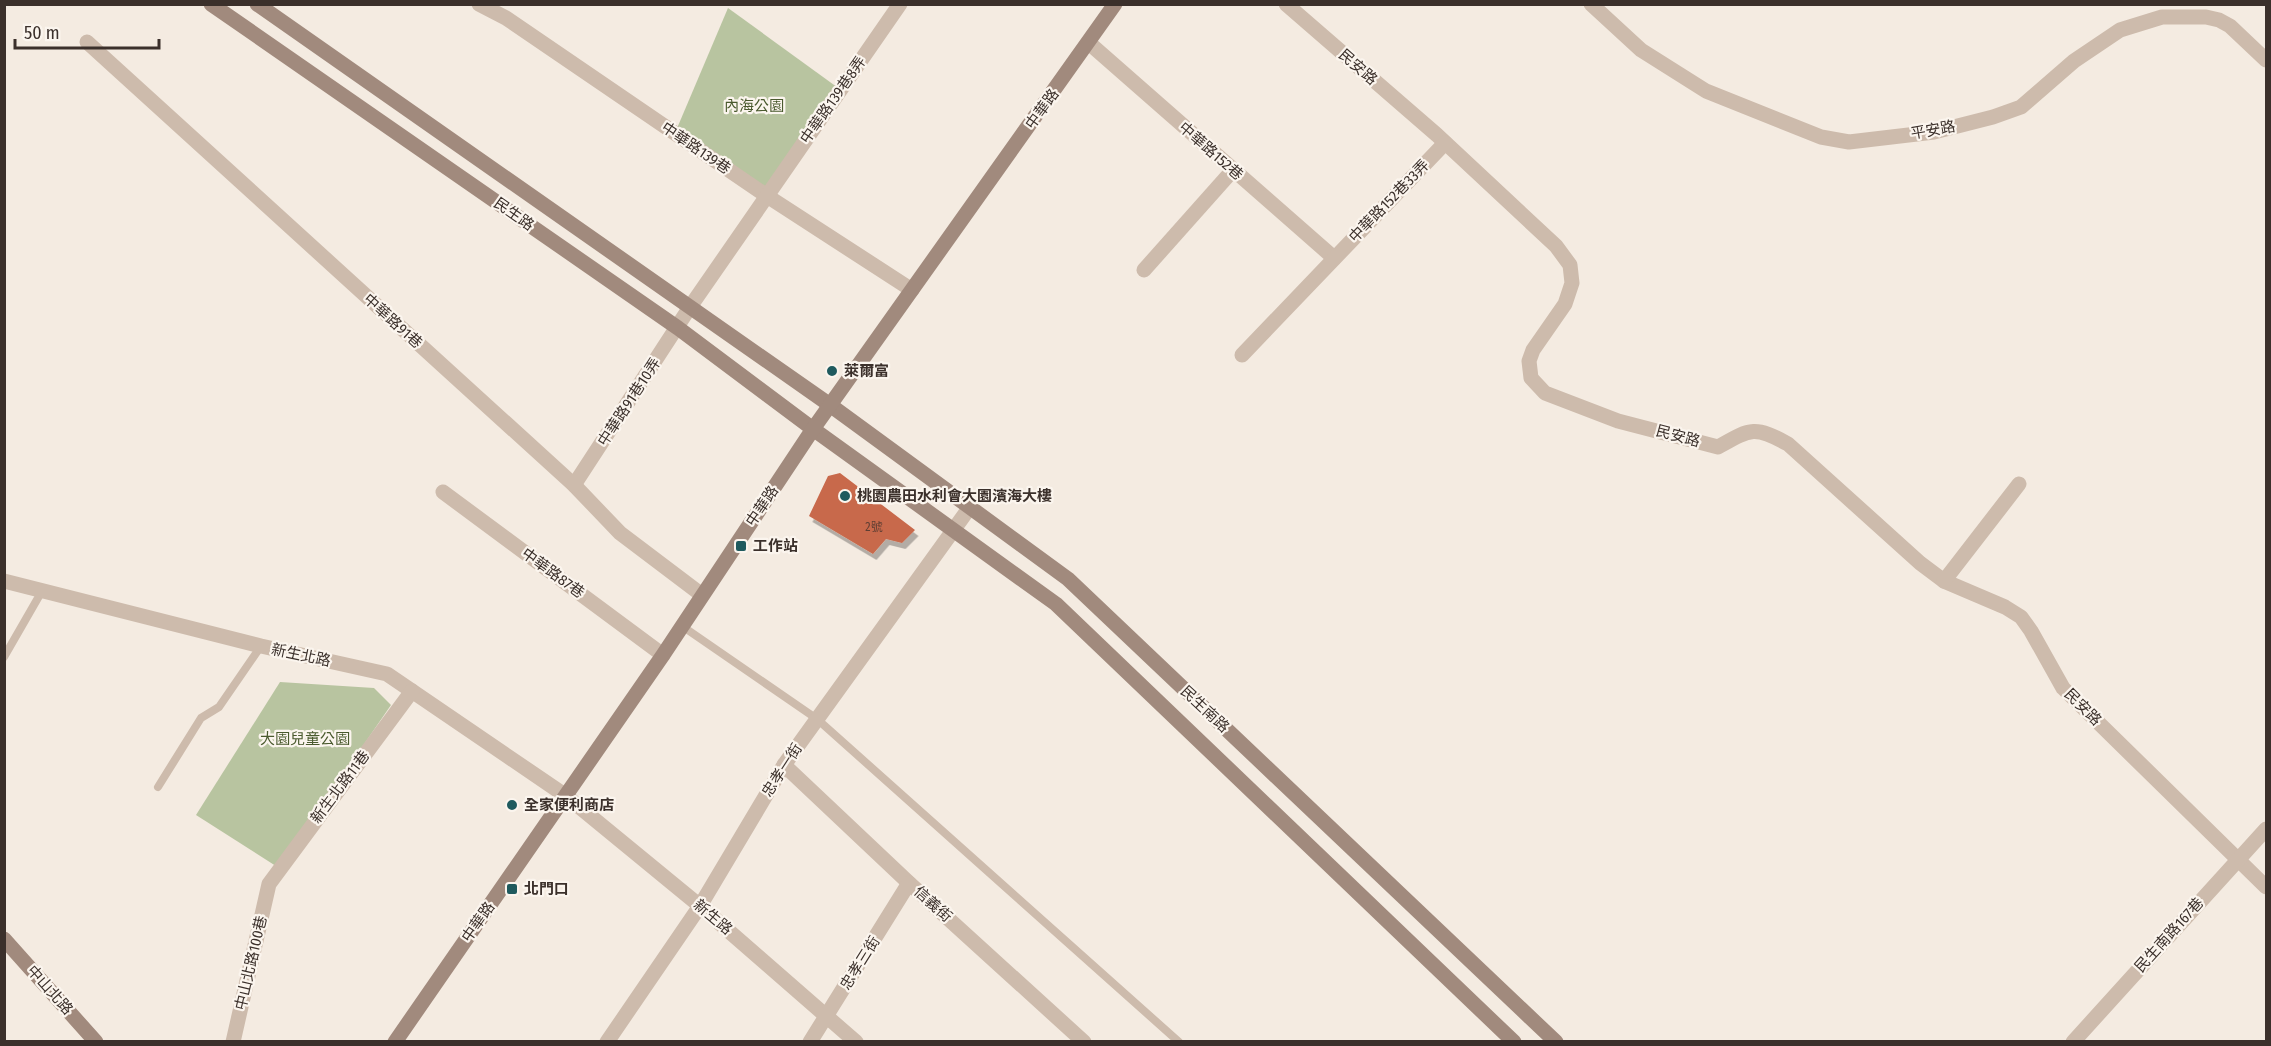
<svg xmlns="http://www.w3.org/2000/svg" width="2271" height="1046" font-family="'Fira Sans Condensed','Noto Sans TC',sans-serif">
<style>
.green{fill:#b8c4a0}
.building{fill:#c8694b;filter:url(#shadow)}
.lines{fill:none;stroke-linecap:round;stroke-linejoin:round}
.lane{stroke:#cdbbac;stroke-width:8}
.street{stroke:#cdbbac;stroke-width:15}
.secondary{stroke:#a18a7d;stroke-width:15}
.poi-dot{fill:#1f5a5e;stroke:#fbf5ee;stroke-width:2}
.labels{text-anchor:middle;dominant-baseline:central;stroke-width:4.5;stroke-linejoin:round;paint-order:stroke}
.number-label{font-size:12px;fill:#5e3e33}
.street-label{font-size:15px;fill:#3b302b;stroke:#fbf5ee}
.park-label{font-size:15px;fill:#4a5a2e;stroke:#fbf5ee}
.poi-label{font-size:15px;font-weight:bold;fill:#3b302b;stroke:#fbf5ee;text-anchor:start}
</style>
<defs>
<filter id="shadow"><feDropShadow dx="3.5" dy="6" stdDeviation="0" flood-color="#0004"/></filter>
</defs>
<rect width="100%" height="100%" fill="#f4ebe1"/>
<g class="green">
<polygon points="728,8 841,90 767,196 675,133"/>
<polygon points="280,682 374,688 391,705 279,868 196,815"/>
</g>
<polygon class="building" points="840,473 915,530 902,543 886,539 873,554 809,516 828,476"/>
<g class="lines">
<g class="lane">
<polyline points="682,626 817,719 1179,1042"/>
<polyline points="4,657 42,591"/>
<polyline points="158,787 201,718 219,707 261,646"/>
</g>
<g class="street">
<polyline points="479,4 506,18 767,196 912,290"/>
<path d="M 1286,4 L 1437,135 L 1556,246 L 1570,265 L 1572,283 L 1565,304 L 1533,350 L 1529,361 L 1531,378 L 1545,393 L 1618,421 L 1718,447 C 1750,429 1754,425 1788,444 L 1920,563 L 1944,581 L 2005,607 L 2021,617 L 2031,631 L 2063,688 L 2266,887"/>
<polyline points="1591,4 1641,50 1706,91 1821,137 1849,142 1934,132 1993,117 2021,107 2074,61 2120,30 2162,17 2206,17 2219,20 2230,26 2266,60"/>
<polyline points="87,42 574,485 620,533 702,595"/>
<polyline points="1089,43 1334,258"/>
<polyline points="1144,270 1233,170"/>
<polyline points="1242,355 1445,143"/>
<polyline points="574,485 690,307 900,4"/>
<polyline points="443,492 663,655"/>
<polyline points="4,581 261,646 387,674 566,796 700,906 856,1042"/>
<polyline points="1944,581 2019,484"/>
<polyline points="784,765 909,883 1084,1042"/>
<polyline points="233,1042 269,884 412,691"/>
<polyline points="607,1042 700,906 784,765 970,507"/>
<polyline points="810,1042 909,883"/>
<polyline points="2073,1042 2266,829"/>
</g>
<g class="secondary">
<polyline points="211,4 678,328 813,429 1056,604 1514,1042"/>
<polyline points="257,4 830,405 1068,579 1556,1042"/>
<polyline points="4,939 96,1042"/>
<polyline points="395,1042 663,655 813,429 1115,4"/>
</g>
</g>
<g class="poi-dot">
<circle cx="832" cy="371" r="6"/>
<circle cx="845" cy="496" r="6"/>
<rect x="735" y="540" width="12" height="12" rx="3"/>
<circle cx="512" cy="805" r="6"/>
<rect x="506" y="883" width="12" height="12" rx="3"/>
</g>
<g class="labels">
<g class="number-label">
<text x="874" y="527">2號</text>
</g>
<g class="street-label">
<text transform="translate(1358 67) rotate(41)">民安路</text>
<text transform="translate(833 100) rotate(-55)">中華路139巷8弄</text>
<text transform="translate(1042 109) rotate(-54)">中華路</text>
<text transform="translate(1933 130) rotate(-10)">平安路</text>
<text transform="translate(696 148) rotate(34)">中華路139巷</text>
<text transform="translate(1211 151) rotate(41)">中華路152巷</text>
<text transform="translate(1389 201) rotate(-46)">中華路152巷33弄</text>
<text transform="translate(514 214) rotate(35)">民生路</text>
<text transform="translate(393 321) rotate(42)">中華路91巷</text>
<text transform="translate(629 402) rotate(-57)">中華路91巷10弄</text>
<text transform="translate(1678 436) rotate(15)">民安路</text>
<text transform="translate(762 506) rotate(-56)">中華路</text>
<text transform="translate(553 573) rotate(36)">中華路87巷</text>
<text transform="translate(301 655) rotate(12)">新生北路</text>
<text transform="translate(2083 707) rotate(45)">民安路</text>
<text transform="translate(1205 709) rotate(43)">民生南路</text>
<text transform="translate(782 770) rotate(-57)">忠孝一街</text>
<text transform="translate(340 787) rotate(-53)">新生北路11巷</text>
<text transform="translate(933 904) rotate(42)">信義街</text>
<text transform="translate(713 917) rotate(40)">新生路</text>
<text transform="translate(478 922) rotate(-55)">中華路</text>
<text transform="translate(2169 935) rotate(-48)">民生南路167巷</text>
<text transform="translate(251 963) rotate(-77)">中山北路100巷</text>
<text transform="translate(860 963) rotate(-58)">忠孝三街</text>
<text transform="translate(50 990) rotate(48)">中山北路</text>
</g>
<g class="park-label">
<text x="754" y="106">內海公園</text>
<text x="305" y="739">大園兒童公園</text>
</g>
<g class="poi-label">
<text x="844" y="371">萊爾富</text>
<text x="857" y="496">桃園農田水利會大園濱海大樓</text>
<text x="753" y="546">工作站</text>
<text x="524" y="805">全家便利商店</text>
<text x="524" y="889">北門口</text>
</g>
</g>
<rect width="2271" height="1046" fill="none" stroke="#3b302b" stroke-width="12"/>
<path d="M15 39v9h144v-9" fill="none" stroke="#3b302b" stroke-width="3"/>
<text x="24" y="39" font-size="18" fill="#3b302b" stroke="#fbf5ee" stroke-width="4.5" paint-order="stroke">50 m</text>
</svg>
